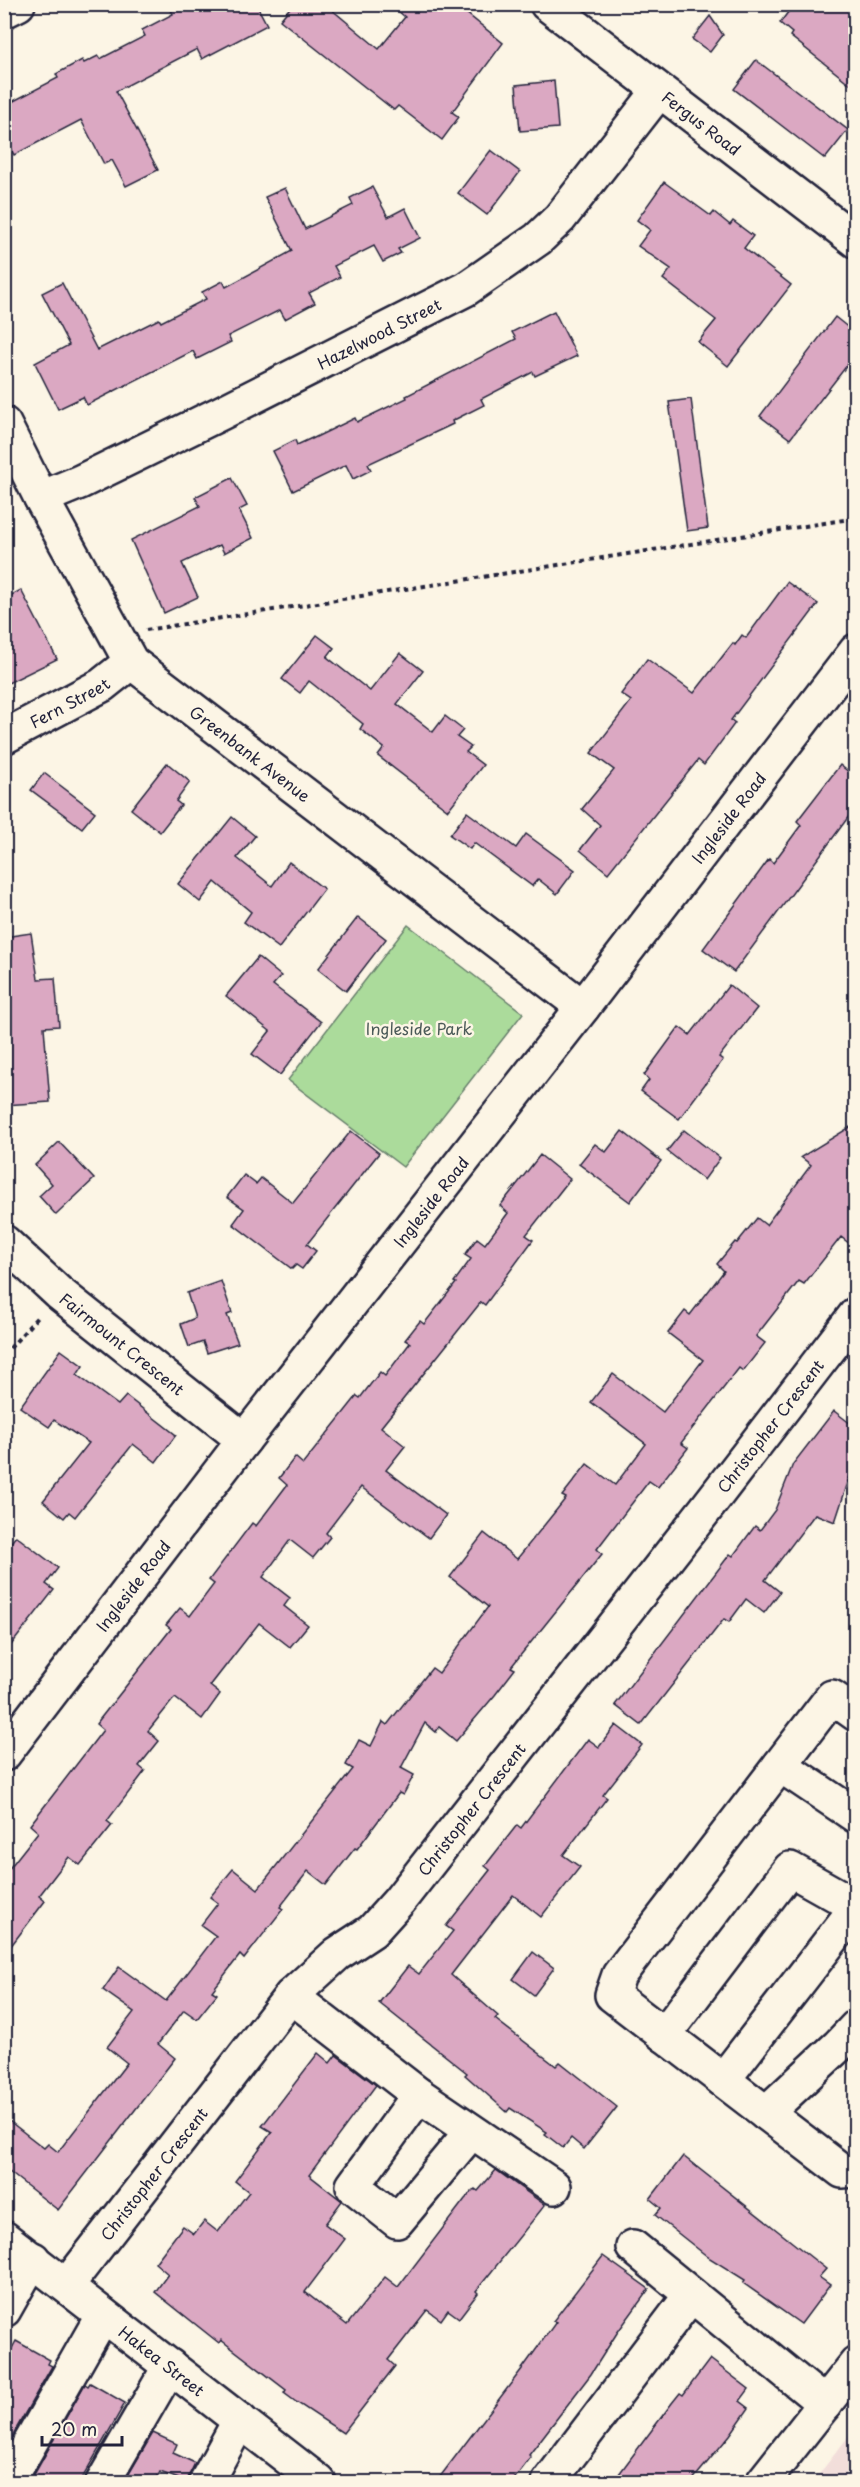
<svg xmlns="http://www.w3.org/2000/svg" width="860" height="2487" font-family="'Playpen Sans',sans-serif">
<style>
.built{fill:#f2deda}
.green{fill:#abdb9b;stroke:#667e6b;stroke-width:1.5}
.building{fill:#dba8c2;stroke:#22223b;stroke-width:1.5}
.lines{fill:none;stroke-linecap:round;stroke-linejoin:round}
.minor-casing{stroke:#22223b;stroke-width:38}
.path{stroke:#22223b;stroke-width:4;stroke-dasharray:4.5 4.5;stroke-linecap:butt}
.minor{stroke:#fcf5e5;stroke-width:33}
.labels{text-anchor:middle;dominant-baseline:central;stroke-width:5;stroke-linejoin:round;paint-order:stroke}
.street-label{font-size:16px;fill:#22223b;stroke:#fcf5e5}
.park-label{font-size:16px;fill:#4b5a58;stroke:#fcf5e5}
</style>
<rect width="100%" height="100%" fill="#fcf5e5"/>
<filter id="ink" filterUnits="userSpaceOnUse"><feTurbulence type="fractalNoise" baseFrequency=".0167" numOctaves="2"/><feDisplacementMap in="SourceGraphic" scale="12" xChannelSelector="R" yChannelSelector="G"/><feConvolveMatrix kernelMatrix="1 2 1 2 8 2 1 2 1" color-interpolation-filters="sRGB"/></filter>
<g filter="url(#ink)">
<polygon class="built" points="855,2428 855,2482 813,2482"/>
<polygon class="green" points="408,925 523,1013 403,1167 288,1080"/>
<g class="building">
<polygon points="168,4 256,4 267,25 202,59 197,49 116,91 158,170 126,186 112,160 104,164 81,120 14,155 4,138 4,106 58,78 56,74 82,60 84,63 98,56 100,59 145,36 142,30 173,14"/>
<polygon points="293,4 325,4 379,49 405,17 390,4 455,4 503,43 452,112 459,117 442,140 398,106 394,110 280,20"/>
<polygon points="794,4 855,4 855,88 790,36 792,33 780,23"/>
<polygon points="710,16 723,35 710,52 692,39"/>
<polygon points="756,60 848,130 825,159 734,89"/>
<polygon points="554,81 558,128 520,131 516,85"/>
<polygon points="491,150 520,172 487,215 458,193"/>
<polygon points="664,182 711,216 714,212 730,225 733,221 753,236 744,248 791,285 728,366 698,342 716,320 663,279 671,269 638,246 650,230 637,220"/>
<polygon points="372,187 388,217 405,208 420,238 398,249 401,253 383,262 374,246 334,266 340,277 309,293 315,303 285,319 280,310 228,336 231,342 197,359 193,351 87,405 83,397 58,409 35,363 69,345 42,293 62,283 97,350 159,319 161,322 206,299 202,292 223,281 226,287 292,251 265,197 285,188 305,229 353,205 350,198"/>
<polygon points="554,311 577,356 535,376 533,372 481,399 484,405 452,421 453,424 368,464 371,470 353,479 346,465 293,491 273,451 295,440 297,445 312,438 312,439 355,418 357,422 407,398 406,396 516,339 512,332"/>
<polygon points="835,317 855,333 855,355 790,439 760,416"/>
<polygon points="691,399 708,528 687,531 669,402"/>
<polygon points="232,478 247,506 239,510 253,538 224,553 220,545 182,563 198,597 164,613 131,540 200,506 195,497"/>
<polygon points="787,582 818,604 731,720 735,723 704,765 698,760 608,873 580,850 600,825 582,809 614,770 591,753 631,701 621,694 647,659 694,693 733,643 735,645 742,635 746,638"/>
<polygon points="21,590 57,659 4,685 4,599"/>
<polygon points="317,635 334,648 327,657 370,691 400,653 423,671 397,704 433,732 445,716 463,730 457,737 471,747 466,752 483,765 448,810 378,756 384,748 360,729 363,724 309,681 300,693 282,679"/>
<polygon points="167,763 190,782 176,801 181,805 160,832 131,809"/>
<polygon points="840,765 855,777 855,808 734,972 703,949 769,859 773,863 801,825 797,821"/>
<polygon points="44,773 95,812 82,828 31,790"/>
<polygon points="467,812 516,848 526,834 575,870 557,894 538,879 532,886 474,843 470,849 450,835"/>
<polygon points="232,817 255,836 237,858 272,886 289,862 324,889 279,948 244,922 251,912 215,882 200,902 178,884"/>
<polygon points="358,917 386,939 346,991 318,969"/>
<polygon points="31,933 38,979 55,978 59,1026 44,1027 50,1102 4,1105 4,937"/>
<polygon points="258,957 281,976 273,985 321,1022 280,1075 252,1054 270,1031 226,996"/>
<polygon points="729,985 757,1008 719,1057 723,1060 679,1119 641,1091 649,1080 644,1075 679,1027 690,1035"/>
<polygon points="855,1124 855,1248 841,1237 804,1284 799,1281 756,1336 765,1343 743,1371 739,1368 681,1443 688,1448 658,1487 649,1481 597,1549 602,1554 511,1667 515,1669 495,1695 456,1741 439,1727 436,1732 425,1723 401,1768 414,1775 403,1795 399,1793 357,1849 355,1848 326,1885 308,1871 280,1907 283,1909 244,1959 240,1955 212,1991 217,1994 197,2019 184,2010 158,2044 175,2058 58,2210 4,2168 4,2117 44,2148 48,2144 58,2152 127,2063 107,2047 134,2012 103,1990 119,1967 166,2001 216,1936 201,1925 218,1903 210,1897 233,1869 258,1889 353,1769 346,1765 359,1740 371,1746 383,1722 387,1725 432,1668 439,1673 488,1607 450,1577 484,1533 517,1559 566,1498 562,1496 587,1464 615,1485 646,1444 591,1402 613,1374 663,1412 703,1360 668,1333 685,1311 690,1315 724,1271 717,1264 735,1242 737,1243 757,1218 766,1225 811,1165 801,1157"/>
<polygon points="684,1130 720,1158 704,1180 667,1151"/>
<polygon points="351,1131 379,1153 307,1244 316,1251 302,1269 296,1265 292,1269 233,1224 244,1209 227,1197 244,1175 256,1184 261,1178 293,1203"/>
<polygon points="622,1131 661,1161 630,1202 579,1164 595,1144 606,1152"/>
<polygon points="59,1142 94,1179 56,1215 39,1196 52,1184 35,1165"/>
<polygon points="540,1155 570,1179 526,1235 533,1240 485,1305 481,1302 381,1427 405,1446 386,1470 446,1515 429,1538 361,1487 326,1533 330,1537 313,1558 290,1540 263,1577 290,1598 284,1606 308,1625 290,1647 259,1623 210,1686 220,1694 202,1719 175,1698 172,1701 148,1731 159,1741 139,1766 145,1771 107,1821 112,1825 80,1865 69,1857 39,1896 45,1901 4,1955 4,1875 38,1832 30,1825 103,1730 96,1724 171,1629 166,1625 180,1608 190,1616 214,1584 209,1580 252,1523 256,1526 287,1485 279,1478 295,1457 303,1464 357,1396 360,1398 380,1372 385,1376 410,1343 405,1340 420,1321 424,1324 456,1283 454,1282 471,1259 465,1255 477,1238 485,1244 508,1213 500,1206"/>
<polygon points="221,1281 232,1313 227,1315 238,1343 207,1353 203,1342 189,1347 181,1324 195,1318 187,1293"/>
<polygon points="61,1350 83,1366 77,1375 118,1405 126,1396 176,1435 156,1462 133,1444 75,1517 69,1512 64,1518 43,1501 89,1443 54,1420 49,1427 20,1407"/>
<polygon points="834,1411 855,1427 855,1461 835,1522 815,1514 765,1580 780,1592 764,1613 746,1599 729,1622 724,1619 641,1725 615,1705 730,1554 733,1556 755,1526 760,1530 775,1510 793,1464"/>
<polygon points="16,1536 58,1568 46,1584 54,1590 4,1654 4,1551"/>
<polygon points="616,1725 642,1745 603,1795 607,1798 563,1855 580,1867 541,1917 513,1895 451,1975 498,2016 495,2019 556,2066 560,2062 617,2107 584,2149 571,2138 563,2148 545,2134 547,2132 510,2108 507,2112 465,2075 467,2073 379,2003 408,1966 419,1974 453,1931 446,1926 490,1870 485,1866 517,1825 521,1828 588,1739 599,1747"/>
<polygon points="533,1952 554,1968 534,1995 513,1979"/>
<polygon points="318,2053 330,2063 336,2055 376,2085 309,2175 342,2201 325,2224 345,2239 305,2292 347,2325 385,2277 398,2287 465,2199 475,2189 478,2191 496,2170 545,2205 476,2291 478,2293 459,2318 448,2310 441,2320 427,2310 388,2360 395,2366 343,2433 296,2402 284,2393 286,2390 221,2340 219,2343 155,2292 168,2274 155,2263 183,2226 194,2234 204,2221 218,2232 249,2192 235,2181 272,2132 262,2126"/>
<polygon points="683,2156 826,2269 819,2277 830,2285 801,2324 743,2283 745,2280 708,2257 655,2215 661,2208 650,2199"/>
<polygon points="603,2256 649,2289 617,2333 591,2374 529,2455 531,2457 512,2482 436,2482 522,2369 556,2322 553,2321"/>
<polygon points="16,2341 50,2360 48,2364 52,2366 4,2450 4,2363"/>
<polygon points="710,2359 749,2389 740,2401 749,2408 730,2435 691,2482 613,2482 672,2403 680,2393 683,2395"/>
<polygon points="90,2383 125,2403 80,2482 30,2482 85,2384 88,2386"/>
<polygon points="153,2433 177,2444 173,2453 195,2463 187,2482 160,2472 155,2482 124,2482"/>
</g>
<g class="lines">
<defs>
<g id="minor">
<path id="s1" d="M 547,4 L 856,241"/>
<polyline points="4,11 18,4"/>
<path id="s2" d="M 4,424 L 41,498 L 131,662 L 583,1007"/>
<path id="s3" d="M 41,498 L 80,482 L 221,413 L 466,289 L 538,239 L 560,218 L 659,91"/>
<path id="s4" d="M 4,737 L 102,685 L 131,662"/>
<path id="s5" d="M 4,1242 L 59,1293 L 244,1440"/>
<polyline points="856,1714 832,1697 619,1975 612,1995 842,2171 856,2170"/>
<path id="s6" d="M 4,1754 L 244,1440 L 583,1007 L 856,651"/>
<polyline points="780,1765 856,1816"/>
<polyline points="291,1996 419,2095 554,2187"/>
<polyline points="664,2035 790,1869 856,1906"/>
<polyline points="723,2080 856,1908"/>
<polyline points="419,2095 353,2186 397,2221 471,2132"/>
<polyline points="766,2113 838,2046 856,2027"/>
<path id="s7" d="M 4,2238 L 319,2482"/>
<polyline points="633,2247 825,2404"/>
<path id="s8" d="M 67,2285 L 291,1996 L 337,1954 L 372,1931 L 399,1901 L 705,1510 L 856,1314"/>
<polyline points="4,2310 33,2259"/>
<polyline points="8,2482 103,2315"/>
<polyline points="103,2482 170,2366"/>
<polyline points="206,2482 240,2420"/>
<polyline points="549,2482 691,2295"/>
<polyline points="763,2482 856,2364"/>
</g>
</defs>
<use href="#minor" class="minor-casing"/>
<g class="path">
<polyline points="146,630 856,518"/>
<polyline points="4,1355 39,1315"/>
</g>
<use href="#minor" class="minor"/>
</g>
</g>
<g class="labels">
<g class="street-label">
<text stroke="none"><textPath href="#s1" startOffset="195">Fergus Road</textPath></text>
<text stroke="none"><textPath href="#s3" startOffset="376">Hazelwood Street</textPath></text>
<text stroke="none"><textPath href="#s4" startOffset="74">Fern Street</textPath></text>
<text stroke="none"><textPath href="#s2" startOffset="420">Greenbank Avenue</textPath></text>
<text stroke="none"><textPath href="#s6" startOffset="1184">Ingleside Road</textPath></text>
<text stroke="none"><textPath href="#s6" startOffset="698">Ingleside Road</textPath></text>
<text stroke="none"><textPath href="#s5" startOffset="156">Fairmount Crescent</textPath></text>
<text stroke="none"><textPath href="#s8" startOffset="1113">Christopher Crescent</textPath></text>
<text stroke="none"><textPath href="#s6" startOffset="212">Ingleside Road</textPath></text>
<text stroke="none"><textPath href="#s8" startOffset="627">Christopher Crescent</textPath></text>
<text stroke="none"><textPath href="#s8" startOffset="141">Christopher Crescent</textPath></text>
<text stroke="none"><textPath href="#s7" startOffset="200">Hakea Street</textPath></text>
</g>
<g class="park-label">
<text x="419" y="1028">Ingleside Park</text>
</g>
</g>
<rect width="860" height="2487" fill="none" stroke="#fcf5e5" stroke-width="24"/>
<rect x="12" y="12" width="836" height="2463" fill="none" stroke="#22223b" stroke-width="2" filter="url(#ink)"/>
<path d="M42 2436v9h80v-9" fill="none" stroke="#22223b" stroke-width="3"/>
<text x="51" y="2436" font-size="18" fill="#22223b" stroke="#fcf5e5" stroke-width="4.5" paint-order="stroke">20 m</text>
</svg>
